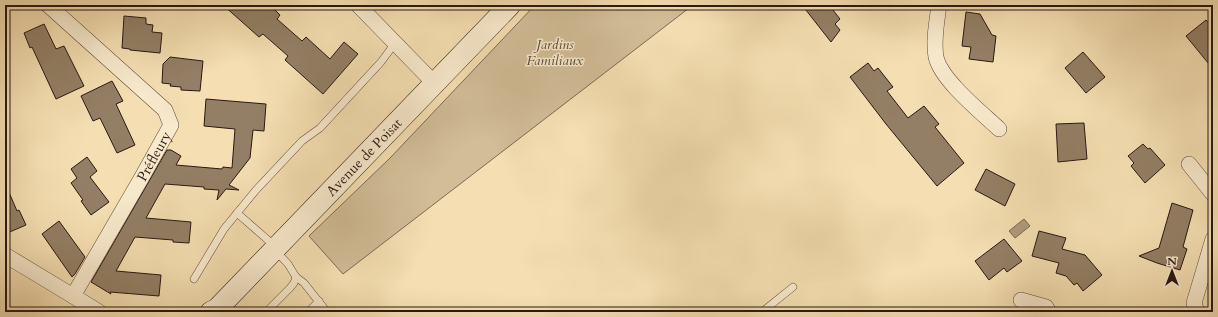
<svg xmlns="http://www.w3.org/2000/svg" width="1218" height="317" font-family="Cardo,serif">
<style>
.green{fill:#d2bd97;stroke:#7e6a54}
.water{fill:#b09b7c;stroke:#7a6752}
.building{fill:#937f65;stroke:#291812}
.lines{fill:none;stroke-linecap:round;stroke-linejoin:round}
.service-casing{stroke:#5c4a3a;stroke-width:8}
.minor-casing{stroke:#5c4a3a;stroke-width:16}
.secondary-casing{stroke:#291812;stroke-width:22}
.service{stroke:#f8eacd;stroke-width:7}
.minor{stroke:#f8eacd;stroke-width:15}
.secondary{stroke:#f8eacd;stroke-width:21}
.labels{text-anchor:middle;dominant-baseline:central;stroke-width:3;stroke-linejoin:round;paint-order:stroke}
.park-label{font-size:14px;font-style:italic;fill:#5c4a3a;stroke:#f8eacd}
.street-label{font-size:14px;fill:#291812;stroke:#f8eacd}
</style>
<rect width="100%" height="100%" fill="#f5dfb2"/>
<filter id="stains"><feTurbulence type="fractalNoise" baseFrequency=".005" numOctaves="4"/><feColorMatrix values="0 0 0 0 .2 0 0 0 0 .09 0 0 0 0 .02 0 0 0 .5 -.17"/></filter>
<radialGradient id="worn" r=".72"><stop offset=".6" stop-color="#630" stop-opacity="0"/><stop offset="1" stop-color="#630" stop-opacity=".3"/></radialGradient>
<polygon class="green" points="535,5 693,5 343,274 309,236 390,158"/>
<polygon class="water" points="1024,219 1030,226 1015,238 1009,231"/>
<g class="building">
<polygon points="223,5 270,5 280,15 277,19 302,41 306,37 330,59 344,42 358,54 323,94 285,60 288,56 263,34 259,37"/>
<polygon points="802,5 829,5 840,19 835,24 840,30 831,42"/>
<polygon points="966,12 980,14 992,35 996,36 993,62 969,59 971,47 962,46"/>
<polygon points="124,16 146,18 146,24 153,25 152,32 162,33 160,53 130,50 130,49 122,48"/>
<polygon points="1206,20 1213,28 1213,69 1186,36"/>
<polygon points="44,24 56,49 64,46 84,86 56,99 32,47 30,48 24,33"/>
<polygon points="1083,52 1105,77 1086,93 1065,68"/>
<polygon points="170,57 203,61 200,91 181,90 181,87 170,86 171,84 162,83 163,64"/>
<polygon points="868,63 874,71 878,68 893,87 887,91 908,118 924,106 939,124 935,127 964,163 937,186 886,124 850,77"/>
<polygon points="112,81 123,101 116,104 135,145 117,153 100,118 93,121 81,96"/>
<polygon points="206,99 266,104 264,131 253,130 250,158 229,185 239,190 226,189 217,200 219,190 204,189 204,187 165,184 146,218 191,222 189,243 173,242 173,240 135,237 116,271 161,275 159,296 110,292 111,294 91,282 167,150 171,150 181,156 176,165 222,169 223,167 232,168 235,129 204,126"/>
<polygon points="1084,123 1087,159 1058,162 1056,124"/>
<polygon points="1143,144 1148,149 1150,148 1165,165 1145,183 1131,166 1134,163 1128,156"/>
<polygon points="87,157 97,171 90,177 109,202 91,215 81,201 83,200 71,183 77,178 71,169"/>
<polygon points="986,169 1015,184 1005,206 975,190"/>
<polygon points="5,183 17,211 19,210 26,225 5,234"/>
<polygon points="1172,203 1193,210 1183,247 1187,249 1180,270 1157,263 1139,256 1159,248"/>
<polygon points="59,221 85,257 75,274 72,277 42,234"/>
<polygon points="1039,231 1066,238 1062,249 1085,255 1102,275 1083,291 1077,283 1074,285 1066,276 1056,273 1059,263 1032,256"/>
<polygon points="1004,239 1022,261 1007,272 1004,268 989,280 975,261"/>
</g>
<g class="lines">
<defs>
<g id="service">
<polyline points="237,213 269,241 274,249 288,264 296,277 294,283 290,288 266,312"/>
<polyline points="296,277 304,283 327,312"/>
<polyline points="194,279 224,229 256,190 302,141 320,128 381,62 395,43"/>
<polyline points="308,312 319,301"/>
<polyline points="762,312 793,287"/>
</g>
<g id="minor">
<polyline points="358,5 434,83"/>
<path d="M 939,5 C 937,22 933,40 936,57 C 941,80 981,112 999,129"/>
<polyline points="1189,164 1213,194"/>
<path id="s1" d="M 5,255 L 73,296 L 142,177 L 171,125 L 165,110 L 48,5"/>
<polyline points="73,296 99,312"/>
<polyline points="1021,300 1046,307 1049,312"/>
<polyline points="1197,312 1194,303 1213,239"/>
</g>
<g id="secondary">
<path id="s2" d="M 211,312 L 217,309 L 510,5"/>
</g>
</defs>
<use href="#service" class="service-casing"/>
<use href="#minor" class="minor-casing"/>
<use href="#secondary" class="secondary-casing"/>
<use href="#service" class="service"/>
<use href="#minor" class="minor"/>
<use href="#secondary" class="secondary"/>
</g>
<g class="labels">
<g class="park-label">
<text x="555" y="44">Jardins<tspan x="555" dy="16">Familiaux</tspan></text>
</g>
<g class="street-label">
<text stroke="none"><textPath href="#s1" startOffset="241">Préfleury</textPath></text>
<text stroke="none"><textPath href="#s2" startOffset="218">Avenue de Poisat</textPath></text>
</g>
</g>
<rect width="1218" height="317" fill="none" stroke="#f5dfb2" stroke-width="20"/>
<rect x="6" y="6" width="1206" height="305" fill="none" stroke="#291812" stroke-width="2"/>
<rect x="10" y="10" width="1198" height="297" fill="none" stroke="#291812"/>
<g transform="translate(1172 271)" stroke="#f8eacd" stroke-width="3" paint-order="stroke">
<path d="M0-3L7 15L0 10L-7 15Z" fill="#291812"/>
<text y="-6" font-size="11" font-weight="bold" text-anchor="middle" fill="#291812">N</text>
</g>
<rect width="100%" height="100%" filter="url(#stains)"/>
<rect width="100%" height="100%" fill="url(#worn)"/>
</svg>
